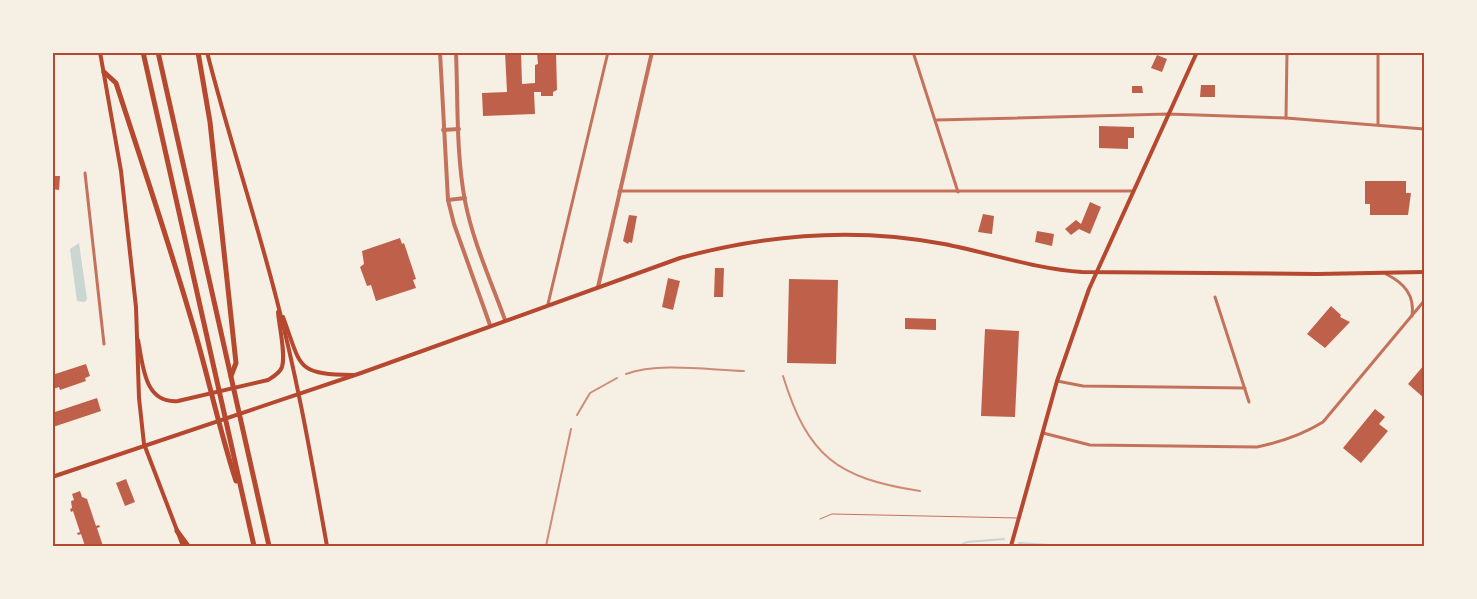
<svg xmlns="http://www.w3.org/2000/svg" width="1477" height="599" font-family="'Roboto Condensed',sans-serif">
<style>
.water{fill:#c9d6d2}
.lines{fill:none;stroke-linecap:round;stroke-linejoin:round}
.stream{stroke:#c9d6d2;stroke-width:2}
.building{fill:#bf614a}
.service{stroke:#c5725c;stroke-width:1}
.minor{stroke:#c5725c;stroke-width:3}
.tertiary{stroke:#c5725c;stroke-width:4}
.secondary{stroke:#b5482f;stroke-width:4}
.motorway{stroke:#b5482f;stroke-width:5}
.rail{stroke:#cf8b77;stroke-width:2}
.neatline{fill:none;stroke:#b5482f;stroke-width:2}
</style>
<rect width="100%" height="100%" fill="#f6efe4"/>
<polygon class="water" points="79,243 87,299 85,302 77,301 70,249"/>
<g class="lines">
<g class="stream">
<polyline points="1019,543 1066,546"/>
<polyline points="959,546 967,542 1004,539"/>
</g>
</g>
<g class="building">
<polygon points="505,52 521,52 522,84 535,83 535,65 538,64 537,53 556,52 557,90 553,92 553,96 541,96 541,92 534,92 535,114 483,116 482,93 507,92"/>
<polygon points="1157,55 1167,59 1162,72 1151,68"/>
<polygon points="1201,85 1215,85 1215,97 1200,97"/>
<polygon points="1132,86 1142,86 1143,93 1132,93"/>
<polygon points="1099,126 1134,127 1134,138 1128,138 1128,149 1099,148"/>
<polygon points="52,176 60,176 59,190 52,189"/>
<polygon points="1365,181 1406,181 1406,193 1411,193 1408,215 1370,215 1370,204 1365,204"/>
<polygon points="1090,202 1101,207 1090,234 1079,229 1071,235 1065,229 1076,220 1081,224"/>
<polygon points="983,214 994,216 992,234 978,232"/>
<polygon points="629,215 637,216 632,243 629,242 628,244 623,241"/>
<polygon points="1037,231 1054,234 1052,246 1035,242"/>
<polygon points="400,238 402,244 404,243 416,279 413,280 416,288 376,301 371,285 367,286 360,267 364,264 362,251"/>
<polygon points="715,268 724,268 723,297 714,297"/>
<polygon points="668,278 680,281 673,310 662,307"/>
<polygon points="789,279 838,280 836,364 787,363"/>
<polygon points="1331,306 1341,315 1340,317 1350,322 1325,348 1307,334"/>
<polygon points="905,318 936,319 936,330 905,329"/>
<polygon points="985,329 1019,331 1015,417 981,416"/>
<polygon points="86,364 90,376 85,378 86,381 60,390 59,387 53,389 52,375"/>
<polygon points="1424,365 1424,398 1408,384"/>
<polygon points="97,398 101,411 53,427 52,413"/>
<polygon points="1375,409 1385,417 1379,424 1388,431 1361,463 1343,448"/>
<polygon points="126,479 135,502 125,506 116,483"/>
<polygon points="80,491 82,497 87,499 96,526 99,525 100,527 97,528 103,546 85,546 81,534 78,535 77,533 80,532 73,511 71,512 70,509 72,508 71,501 74,500 72,494"/>
</g>
<g class="lines">
<polyline class="service" points="820,519 832,514 1018,518"/>
<g class="minor">
<polyline points="913,52 958,192"/>
<polyline points="1286,118 1287,52"/>
<polyline points="937,120 1168,114 1286,118 1424,129"/>
<polyline points="1378,124 1378,52"/>
<polyline points="85,173 104,344"/>
<polyline points="619,191 1132,191"/>
<path d="M 1386,274 C 1404,283 1415,295 1412,316"/>
<polyline points="1215,297 1249,402"/>
<polyline points="548,304 608,52"/>
<polyline points="1057,381 1083,386 1245,388"/>
<path d="M 1043,433 L 1090,445 L 1257,447 C 1281,442 1302,435 1323,422 L 1424,301"/>
</g>
<g class="tertiary">
<polyline points="440,52 448,200 454,224 490,325"/>
<path d="M 456,52 C 458,101 456,153 465,201 C 473,242 491,281 505,320"/>
<polyline points="443,130 459,129"/>
<polyline points="448,200 465,198"/>
<polyline points="598,287 652,52"/>
</g>
<g class="secondary">
<polyline points="100,52 121,171 136,307 139,398 144,444 183,546"/>
<path d="M 207,52 C 228,135 255,215 276,297 C 298,380 312,463 327,546"/>
<path d="M 283,317 C 302,368 295,374 353,375"/>
<path d="M 138,340 C 143,365 144,404 178,401 L 268,380 C 273,377 280,373 282,367 C 286,354 279,326 278,312"/>
<path d="M 52,477 L 361,373 L 680,258 C 767,234 855,227 944,244 C 990,253 1035,269 1082,272 L 1317,274 L 1424,272"/>
<polyline points="1011,546 1057,381 1089,289 1197,52"/>
</g>
<g class="motorway">
<polyline points="143,52 254,546"/>
<polyline points="158,52 269,546"/>
<polyline points="198,52 210,122 236,363 231,376"/>
<path d="M 104,72 L 116,83 C 141,160 167,237 190,315 C 207,370 218,426 236,481"/>
<polyline points="177,531 188,546"/>
</g>
<g class="rail">
<path d="M 626,374 C 659,362 709,370 744,371"/>
<path d="M 783,376 C 808,457 837,478 920,491"/>
<polyline points="577,415 590,393 617,378"/>
<polyline points="546,546 571,429"/>
</g>
</g>
<rect width="1477" height="599" fill="none" stroke="#f6efe4" stroke-width="108"/>
<rect x="54" y="54" width="1369" height="491" class="neatline"/>
</svg>
